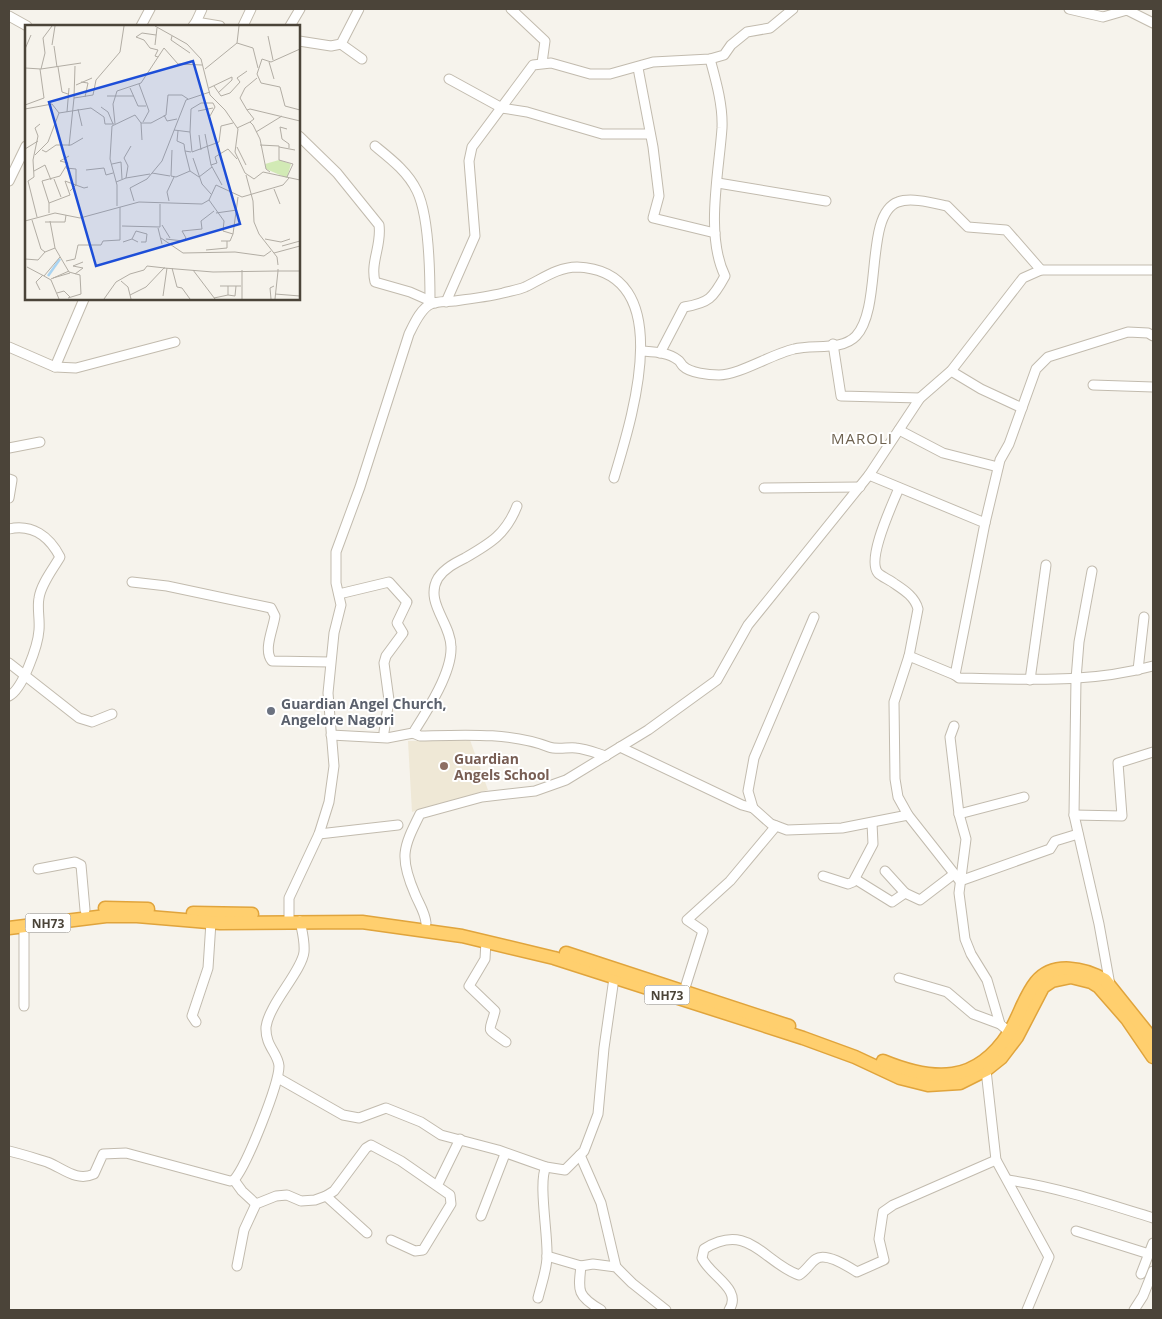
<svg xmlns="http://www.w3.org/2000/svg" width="1162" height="1319" font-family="'Open Sans',sans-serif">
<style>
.education{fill:#efe8d6}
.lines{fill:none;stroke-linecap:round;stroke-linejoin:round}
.minor-casing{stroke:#c2bbae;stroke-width:11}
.highway-casing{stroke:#e0a43c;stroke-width:15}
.minor{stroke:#fff;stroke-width:9}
.highway{stroke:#ffcf6e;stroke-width:12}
.worship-dot{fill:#6b7280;stroke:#fff;stroke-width:2}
.education-dot{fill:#8d6e63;stroke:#fff;stroke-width:2}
.labels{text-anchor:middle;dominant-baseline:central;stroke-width:4;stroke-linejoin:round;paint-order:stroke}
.shield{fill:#fff;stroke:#817c74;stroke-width:1}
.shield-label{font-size:12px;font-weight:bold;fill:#4b4439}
.worship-label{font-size:14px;font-weight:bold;fill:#5b616d;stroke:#fff;text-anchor:start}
.education-label{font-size:14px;font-weight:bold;fill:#785e54;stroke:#fff;text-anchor:start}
.neighbourhood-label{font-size:15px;letter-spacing:1px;fill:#6e6250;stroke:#fff}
.inset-river{fill:none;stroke:#a9d4f2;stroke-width:2.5}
.inset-road{fill:none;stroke:#b2ada4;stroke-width:1}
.view{fill:#1d4ed8;fill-opacity:0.15;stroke:#1d4ed8;stroke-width:2.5}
.inset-edge{fill:none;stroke:#4b4439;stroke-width:2.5}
</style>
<rect width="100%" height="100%" fill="#f6f3ec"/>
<polygon class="education" points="470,740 488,790 412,812 408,741"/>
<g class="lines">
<defs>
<g id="minor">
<polyline points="511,9 545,41 542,63"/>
<polyline points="1069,9 1103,17 1127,10 1153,23"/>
<polyline points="9,16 27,26"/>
<polyline points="196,22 202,9"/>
<polyline points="141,26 150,9"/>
<polyline points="193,26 196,22 220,26"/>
<polyline points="243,26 251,9"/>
<polyline points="290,26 300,9"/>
<polyline points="299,41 331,46 341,44 359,9"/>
<polyline points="341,44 362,59"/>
<polyline points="638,68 653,147 659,196 653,218 715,233"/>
<polyline points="449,79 502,108 527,112 602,134 650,134"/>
<path d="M 299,136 L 337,173 L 379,225 C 382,245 370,262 375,282 L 410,292 L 435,303"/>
<path d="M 375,146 C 391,159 408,172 417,191 C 429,216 430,272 430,301"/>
<polyline points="9,181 26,146"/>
<polyline points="718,183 826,201"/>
<polyline points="446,302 475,236 469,161 472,147 533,65 551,63 590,74 610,74 653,62 710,59 724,55 731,45 747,32 770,28 793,9"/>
<polyline points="833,344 841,396 920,398"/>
<polyline points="9,347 55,367 76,368 175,342"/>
<path d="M 641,351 C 653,352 668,352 678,360 C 680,361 681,364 683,366 C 690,373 709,375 719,375 C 739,375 772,354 794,349 C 813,344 842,351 856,336 C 883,307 864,214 898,202 C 911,197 933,203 947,206 L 968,227 L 1006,230 L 1041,270"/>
<path d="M 660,353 L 684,307 C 709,303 713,298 725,276 C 705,235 719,172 722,128 C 723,105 716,81 710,59"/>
<polyline points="55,367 84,299"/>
<polyline points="951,371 981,389 1022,408"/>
<polyline points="1093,385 1153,387"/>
<polyline points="899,430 943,453 998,467"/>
<polyline points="9,448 40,442"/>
<path d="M 869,475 L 985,523 L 955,675 L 959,678 C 1027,679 1086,684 1153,666"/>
<polyline points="9,479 12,480 9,498"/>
<polyline points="764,488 860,487"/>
<path d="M 899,488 C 893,503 866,559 878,573 C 882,577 890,580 895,584 C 904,590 915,597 918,609 L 909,656"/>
<polyline points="985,523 1000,460 1009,444 1036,369 1048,357 1128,332 1148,333 1153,336"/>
<path d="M 9,529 C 32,524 49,536 60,557 C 53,569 41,584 39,598 C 37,608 40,619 39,630 C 38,645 23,689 9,696"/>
<polyline points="1092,571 1079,642 1076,679 1074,815 1099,924 1110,985"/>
<path d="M 132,582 L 167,586 L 271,608 L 275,616 C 273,630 263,650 272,661 L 330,662"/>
<polyline points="339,594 389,582 407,602 397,623 403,633 386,656 384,663 389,700 384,732"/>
<polyline points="814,617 754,758 748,791 753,808 771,824 787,830 842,828 908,815"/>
<polyline points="9,663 79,718 92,722 112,714"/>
<polyline points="1138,670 1144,617"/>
<polyline points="955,675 909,656 894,702 895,779 898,797 908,815 960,881 1050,849 1055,841 1078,834"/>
<polyline points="1030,680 1046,565"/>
<polyline points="954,726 950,737 959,814 966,839 959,893 965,939 971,954 987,980 1000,1024 1009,1032"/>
<path d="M 413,733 L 420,736 C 463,735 510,732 549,747 C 557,750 568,747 576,748 C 586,749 596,753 606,756"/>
<path d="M 331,735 L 387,738 L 413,733 C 427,711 452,673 451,647 C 451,623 424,602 438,578 C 445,568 455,563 465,558 C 491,543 506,534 517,506"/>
<polyline points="620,747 742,805 753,808"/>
<polyline points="959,814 1024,797"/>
<polyline points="1074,815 1122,816 1118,763 1153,752"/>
<polyline points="319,834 398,825"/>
<polyline points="38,869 75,862 81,865 85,910"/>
<polyline points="885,871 905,893"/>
<polyline points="823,876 848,884 853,882 873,844 872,823"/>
<polyline points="855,879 892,902 905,893 920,900 954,874"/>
<path d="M 289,922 L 289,898 L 319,834 L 329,802 L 334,766 L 328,693 L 334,633 L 341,605 L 336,583 L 336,552 L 360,487 L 409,334 C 414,324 421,308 431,304 C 437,301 448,302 454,301 C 470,299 487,297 503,293 C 510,291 518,290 525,287 C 542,279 558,267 577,267 C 680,271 631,421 614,478"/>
<path d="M 426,923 C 425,912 419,904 415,894 C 399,857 403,848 420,814 L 482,797 L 535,791 L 566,780 L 648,730 L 717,680 L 748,625 L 869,475 L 920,398 L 951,371 L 1023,278 L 1041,270 L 1153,270"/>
<polyline points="24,927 24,1006"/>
<path d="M 486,941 L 485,959 L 469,986 L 495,1011 C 489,1035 485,1026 506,1042"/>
<polyline points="899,978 947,992 973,1014 1000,1024"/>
<polyline points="684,991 703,931 687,920 730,881 776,826"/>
<polyline points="196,1022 192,1016 208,968 211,922"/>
<polyline points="986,1070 996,1160 1049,1257 1027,1310"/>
<polyline points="278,1078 343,1115 359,1118 386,1108 421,1122 441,1135 498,1150 546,1167 565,1170 584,1151 598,1114 604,1048 614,978"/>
<path d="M 9,1151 C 22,1154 34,1158 47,1162 C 63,1168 76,1182 94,1174 L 103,1154 L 126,1153 L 230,1181 L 234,1180 C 247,1165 279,1084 279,1066 C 278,1053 265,1046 266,1027 C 269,1004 302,971 304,952 C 305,941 302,931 300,921"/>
<polyline points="580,1155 601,1203 616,1267"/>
<polyline points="234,1180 242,1191 256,1204"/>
<path d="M 1008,1180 C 1057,1187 1105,1203 1153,1218"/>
<polyline points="438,1184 460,1139"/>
<polyline points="326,1196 334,1191 366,1148 371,1145 401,1161 450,1195 451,1204 423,1250 415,1251 391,1240"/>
<polyline points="481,1216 505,1154"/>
<polyline points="1076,1231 1149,1254"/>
<path d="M 547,1256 L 581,1266 C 578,1291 577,1296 601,1310"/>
<polyline points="237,1266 244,1230 256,1204 276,1196 287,1195 301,1201 315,1200 326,1196 367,1233"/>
<polyline points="581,1266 593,1264 616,1267 632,1283 666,1310"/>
<polyline points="1141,1274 1153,1243"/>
<path d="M 538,1298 C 541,1285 547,1270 547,1256 C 548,1235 538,1181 546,1167"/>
<path d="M 729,1310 C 743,1289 710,1276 702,1258 L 704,1249 C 749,1221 764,1263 799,1275 C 806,1271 810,1263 816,1259 C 826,1252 849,1267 857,1272 L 884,1260 L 879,1239 L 883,1212 L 893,1205 L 996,1160"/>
<polyline points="1134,1310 1143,1296 1153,1271"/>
</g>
<g id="highway">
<polyline points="105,908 148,909"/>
<polyline points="193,913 252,914"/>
<polyline points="9,928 106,916 137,916 220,923 362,922 462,936 554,958 803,1038 855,1057 900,1078 928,1085 960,1083 986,1070 1001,1058 1017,1037 1043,987 1052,981 1071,977 1091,982 1099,987 1127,1019 1153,1057"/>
<polyline points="566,953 789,1026"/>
<path d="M 883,1061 C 934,1082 976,1084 1009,1033 C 1019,1017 1024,997 1036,982 C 1053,961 1085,968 1105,980 L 1153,1040"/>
</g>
</defs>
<use href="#minor" class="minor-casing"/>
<use href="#highway" class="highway-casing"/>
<use href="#minor" class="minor"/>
<use href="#highway" class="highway"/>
</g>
<circle class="worship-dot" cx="271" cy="711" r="5"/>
<circle class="education-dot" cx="444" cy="766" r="5"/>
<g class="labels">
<g class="shield">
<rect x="25.5" y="913.5" width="45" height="19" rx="4"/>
<rect x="644.5" y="985.5" width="45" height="19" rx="4"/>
</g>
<g class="shield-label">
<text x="48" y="923">NH73</text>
<text x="667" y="995">NH73</text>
</g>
<g class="worship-label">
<text x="281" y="703">Guardian Angel Church,<tspan x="281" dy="16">Angelore Nagori</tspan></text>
</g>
<g class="education-label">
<text x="454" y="758">Guardian<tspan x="454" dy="16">Angels School</tspan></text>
</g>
<g class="neighbourhood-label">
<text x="862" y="438">MAROLI</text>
</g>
</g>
<g transform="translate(25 25)">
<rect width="275" height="275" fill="#f6f3ec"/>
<path d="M 254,135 L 266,139 L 262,153 L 241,144 L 240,139 Z" fill="#d2eab5"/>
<path class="inset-river" d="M 23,251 L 35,234"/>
<path class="inset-road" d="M 130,1 L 162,19 L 176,34 L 185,70 L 200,85 L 213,104 L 210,127 L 220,148 L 229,154 L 238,147 L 275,155M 131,10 L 117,8 L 111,12 L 119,15 L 125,23 L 133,25 L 130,31 L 133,32M 147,11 L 146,15 L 165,28M 243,11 L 248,35M 212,18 L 228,23 L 233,43M 27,20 L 30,1M 130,20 L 132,3M 29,21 L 32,42M 0,24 L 6,10M 275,24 L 246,37 L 237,34 L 232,49 L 236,58 L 255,62 L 260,81 L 275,85M 244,37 L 249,54M 33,42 L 37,67 L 43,69M 0,43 L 16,44 L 20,28 L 18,13 L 27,1M 16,44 L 56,38M 180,44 L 212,18 L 214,1M 56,57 L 63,58 L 60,72M 114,59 L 124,86 L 118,97M 51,60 L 67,53M 189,61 L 196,71 L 205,68 L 215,57 L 212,53 L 222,46M 105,63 L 113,81 L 121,81M 184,63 L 207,52 L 207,55 L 193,68M 82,71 L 109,71M 49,73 L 50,41M 0,80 L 19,73 L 15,44M 76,82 L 83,87 L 88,99M 0,84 L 27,79 L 34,88M 53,84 L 57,101M 222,85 L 215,73 L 220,63 L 232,53M 173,86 L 188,83M 42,87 L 44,63M 139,90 L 142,96 L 152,94M 225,97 L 229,94 L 222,85 L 225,84 L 275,96M 116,98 L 126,98 L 141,90 L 143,70 L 157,70 L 163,74M 90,99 L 88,79 L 92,66 L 116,58 L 139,23 L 153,39 L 177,40M 212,103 L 225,97 L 228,100 L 235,114 L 241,144 L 245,147M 262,104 L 255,102 L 257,114 L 264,119 L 264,123M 149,105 L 165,107 L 167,127 L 194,117 L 196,101 L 208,98M 153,106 L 152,116 L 159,119 L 160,126M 165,107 L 166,84 L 176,78 L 188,78 L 190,82 L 185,91M 231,107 L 257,91M 180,109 L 186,140 L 197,160M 174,110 L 176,125M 235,120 L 254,121 L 254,135 L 268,139 L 262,152M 44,121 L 49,73 L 68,70 L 71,55 L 95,27 L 99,1M 212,122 L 221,140M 254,122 L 270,125M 0,124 L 13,116M 17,125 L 21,127 L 31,120 L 46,120 L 58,113M 147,125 L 146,151 L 151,152 L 165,146M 166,127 L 160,126 L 165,146 L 174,152 L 187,142M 10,130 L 23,117 L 34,88 L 66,83 L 79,92 L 80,99 L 89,99M 168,133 L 177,159 L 186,169M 87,139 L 96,137 L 97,154M 186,140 L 192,138 L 190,132 L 203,124 L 212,134M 41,143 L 51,144 L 51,160 L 45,166M 61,145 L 79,143 L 81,150 L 88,148M 9,146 L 20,140 L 26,155M 127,148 L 145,151M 221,150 L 228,176 L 229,197 L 234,209 L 252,232 L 253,240M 101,153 L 125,149M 29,154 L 36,172M 91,157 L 101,153 L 103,141 L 99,133 L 106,121M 249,164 L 255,179M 184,175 L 199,196 L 198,206 L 208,209M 109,176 L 105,163 L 122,154 L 137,136 L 161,75 L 185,67M 144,176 L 142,167 L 149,152M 24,178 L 17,156 L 35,151 L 43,138 L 35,136 L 44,131M 92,181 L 92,160 L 85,134 L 87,101 L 110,90 L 116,98 L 117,115M 24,188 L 24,178 L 45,170 L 40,156 L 59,163 L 63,162M 191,188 L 212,185M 12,192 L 3,156 L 9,152 L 8,135 L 13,111 L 10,103 L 15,99M 7,195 L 16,224 L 20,227 L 30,223 L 44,247 L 55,250 L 56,269 L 43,273M 0,196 L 30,188 L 55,193 L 114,177 L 177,179 L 184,175 L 191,160 L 217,172 L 258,160 L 264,153M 25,196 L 30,223M 20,197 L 40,197 L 41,190M 137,200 L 145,213M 97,201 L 135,202 L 135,179M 133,203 L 137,219M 136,213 L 158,228 L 210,227 L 239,231 L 246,226M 107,214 L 111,206 L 122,209 L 121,217 L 116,217M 141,214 L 158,216 L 161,213 L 157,206 L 177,204 L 176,196 L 189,186M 240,214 L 256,217 L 265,214M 196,216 L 205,216 L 208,209 L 213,172M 98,217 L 107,214 L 113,217M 257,221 L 275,216M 181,225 L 202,223 L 202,216M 249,228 L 275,221M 0,234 L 13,235 L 20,227M 41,236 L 50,234 L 53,220 L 76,220 L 78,216 L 95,215 L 95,182M 2,242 L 19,251M 147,243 L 152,262 L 157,263 L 165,274M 168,245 L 190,274M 50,249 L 58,243 L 48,241 L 58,237M 28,253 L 45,248M 26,254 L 44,246M 96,256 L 103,262 L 106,274M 195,261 L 216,261M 15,265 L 11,257 L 18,250M 32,268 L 39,266 L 45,272M 250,269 L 275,271M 105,270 L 121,262 L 139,243 L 188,247 L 253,246 L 253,244M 203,270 L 210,271 L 211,261M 138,271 L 142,243M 189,273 L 203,270 L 203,261M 34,274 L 26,255 L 19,251 L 35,232M 79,274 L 91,257 L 105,249 L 119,245 L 122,241 L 140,243M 217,274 L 217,245M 246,274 L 245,263 L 249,261M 250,274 L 253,246 L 275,246"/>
<path class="view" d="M 168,36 L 215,199 L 71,241 L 24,77 Z"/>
<rect width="275" height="275" class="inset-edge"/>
</g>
<rect width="1162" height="1319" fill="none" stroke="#4b4439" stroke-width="20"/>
</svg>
